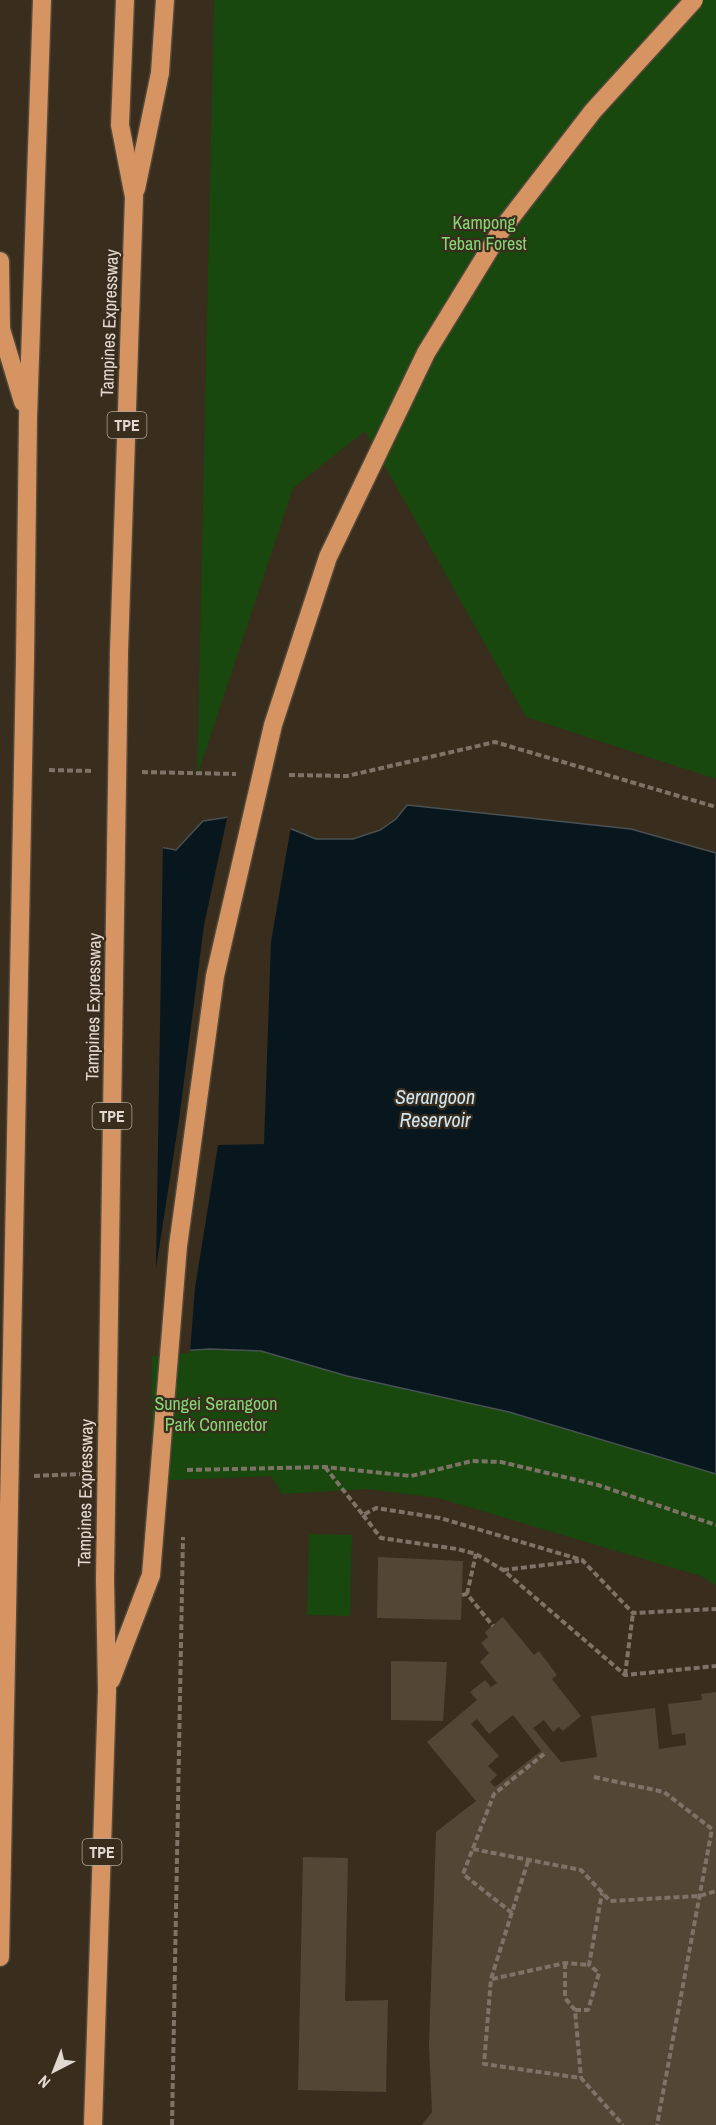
<svg xmlns="http://www.w3.org/2000/svg" width="716" height="2125" font-family="'Archivo Narrow',sans-serif">
<style>
.green{fill:#18480d}
.water{fill:#08171e;stroke:#495153;stroke-width:1.5}
.pier{fill:#392d1e}
.building{fill:#524635;fill-rule:evenodd}
.lines{fill:none;stroke-linecap:round;stroke-linejoin:round}
.highway-casing{stroke:#52493b;stroke-width:21}
.path{stroke:#7d7366;stroke-width:4;stroke-dasharray:6 3;stroke-linecap:butt}
.highway{stroke:#d69462;stroke-width:18}
.highway-bridge-casing{stroke:#52493b;stroke-width:21;stroke-linecap:butt}
.highway-bridge{stroke:#d69462;stroke-width:18}
.labels{text-anchor:middle;dominant-baseline:central;stroke-width:4.5;stroke-linejoin:round;paint-order:stroke}
.shield{fill:#392d1e;stroke:#afa59b;stroke-width:1.5}
.shield-label{font-size:16px;font-weight:bold;fill:#e1d9d0}
.park-label{font-size:18px;fill:#85d775;stroke:#392d1e}
.street-label{font-size:18px;fill:#e1d9d0;stroke:#392d1e}
.water-label{font-size:20px;font-style:italic;fill:#cfe7f4;stroke:#392d1e}
</style>
<rect width="100%" height="100%" fill="#392d1e"/>
<g class="green">
<polygon points="214,0 716,0 716,779 526,717 365,431 293,488 197,776"/>
<polygon points="210,1349 261,1351 347,1376 509,1412 716,1474 716,1585 701,1576 438,1498 367,1489 282,1494 271,1476 151,1481 152,1353"/>
<polygon points="309,1534 352,1535 350,1616 307,1615"/>
</g>
<polygon class="water" points="407,805 631,829 716,853 716,1474 509,1412 347,1376 261,1351 210,1349 163,1352 0,818 176,850 203,821 229,817 289,828 316,839 353,839 380,830 396,819"/>
<polygon class="pier" points="245,813 274,815 291,826 271,942 264,1144 218,1145 195,1288 190,1353 130,1358 0,1379 0,815 163,844 156,1268 179,1120 204,925 228,814"/>
<g class="building">
<polygon points="378,1557 463,1561 461,1620 377,1618"/>
<path d="M 503,1617 L 534,1655 L 539,1651 L 557,1675 L 552,1679 L 581,1716 L 563,1731 L 559,1727 L 553,1732 L 544,1720 L 533,1728 L 561,1762 L 597,1757 L 591,1716 L 655,1708 L 659,1749 L 686,1745 L 685,1733 L 672,1735 L 668,1704 L 702,1700 L 701,1694 L 716,1692 L 716,2125 L 422,2125 L 432,2112 L 429,2045 L 436,1832 L 476,1801 L 427,1742 L 477,1700 L 470,1692 L 485,1680 L 491,1687 L 497,1683 L 480,1662 L 489,1653 L 481,1643 L 488,1637 L 485,1632 ZM 513,1715 L 541,1751 L 495,1787 L 490,1782 L 497,1775 L 488,1766 L 499,1756 L 471,1724 L 477,1719 L 489,1734 Z"/>
<polygon points="391,1661 447,1662 443,1721 391,1720"/>
<polygon points="303,1857 348,1858 345,2001 388,2000 386,2092 298,2090"/>
</g>
<g class="lines">
<defs>
<g id="highway">
<polyline points="136,189 160,73 165,0"/>
<polyline points="0,261 1,329 23,402"/>
<polyline points="119,652 134,197 120,125 125,0"/>
<polyline points="25,661 28,418 42,0"/>
<polyline points="111,1680 151,1575"/>
<polyline points="0,1957 7,1613"/>
<polyline points="93,2125 107,1691 105,1579"/>
</g>
</defs>
<use href="#highway" class="highway-casing"/>
<g class="path">
<polyline points="49,770 92,771"/>
<polyline points="142,772 236,774"/>
<polyline points="289,775 347,776 495,742 716,807"/>
<polyline points="325,1467 363,1515 376,1508 440,1518 582,1560 633,1613 716,1609"/>
<polyline points="187,1470 325,1467 411,1476 472,1461 501,1462 598,1485 716,1525"/>
<polyline points="34,1476 80,1474"/>
<polyline points="363,1515 381,1538 457,1549 476,1554 503,1570 625,1675 716,1666"/>
<polyline points="503,1570 579,1561"/>
<polyline points="467,1594 476,1554"/>
<polyline points="462,1595 467,1594 493,1626"/>
<polyline points="625,1675 633,1613"/>
<polyline points="594,1777 664,1792 712,1829 657,2125"/>
<polyline points="473,1849 581,1870 610,1901 699,1896 716,1891"/>
<polyline points="528,1861 491,1979 484,2064 581,2078 623,2125"/>
<polyline points="512,1913 463,1874 494,1794 544,1754"/>
<polyline points="565,1963 565,1998 575,2010 581,2078"/>
<polyline points="492,1979 565,1963 589,1965"/>
<polyline points="575,2010 588,2010 599,1973 589,1965 602,1893"/>
<polyline points="172,2125 183,1537"/>
</g>
<use href="#highway" class="highway"/>
<defs>
<g id="highway-bridge">
<polyline points="151,1575 178,1246 215,976 273,725 328,557 426,353 502,229 593,111 694,0"/>
<polyline points="105,1579 119,652"/>
<polyline points="7,1613 25,661"/>
</g>
</defs>
<use href="#highway-bridge" class="highway-bridge-casing"/>
<use href="#highway-bridge" class="highway-bridge"/>
</g>
<g class="labels">
<g class="shield">
<rect x="107.5" y="412" width="39" height="26" rx="4.5"/>
<rect x="92.5" y="1103" width="39" height="26" rx="4.5"/>
<rect x="82.5" y="1839" width="39" height="26" rx="4.5"/>
</g>
<g class="shield-label">
<text x="127" y="425">TPE</text>
<text x="112" y="1116">TPE</text>
<text x="102" y="1852">TPE</text>
</g>
<g class="park-label">
<text x="484" y="222">Kampong<tspan x="484" dy="21">Teban Forest</tspan></text>
<text x="216" y="1403">Sungei Serangoon<tspan x="216" dy="21">Park Connector</tspan></text>
</g>
<g class="street-label">
<text transform="translate(109 323) rotate(-88)">Tampines Expressway</text>
<text transform="translate(93 1007) rotate(-89)">Tampines Expressway</text>
<text transform="translate(85 1493) rotate(-89)">Tampines Expressway</text>
</g>
<g class="water-label">
<text x="435" y="1096">Serangoon<tspan x="435" dy="23">Reservoir</tspan></text>
</g>
</g>
<g transform="translate(54 2071) rotate(222)" stroke="#392d1e" stroke-width="4.5" paint-order="stroke">
<path d="M0-4.5L10 22L0 15L-10 22Z" fill="#e1d9d0"/>
<text y="-9" font-size="16" font-weight="bold" text-anchor="middle" fill="#e1d9d0">N</text>
</g>
</svg>
